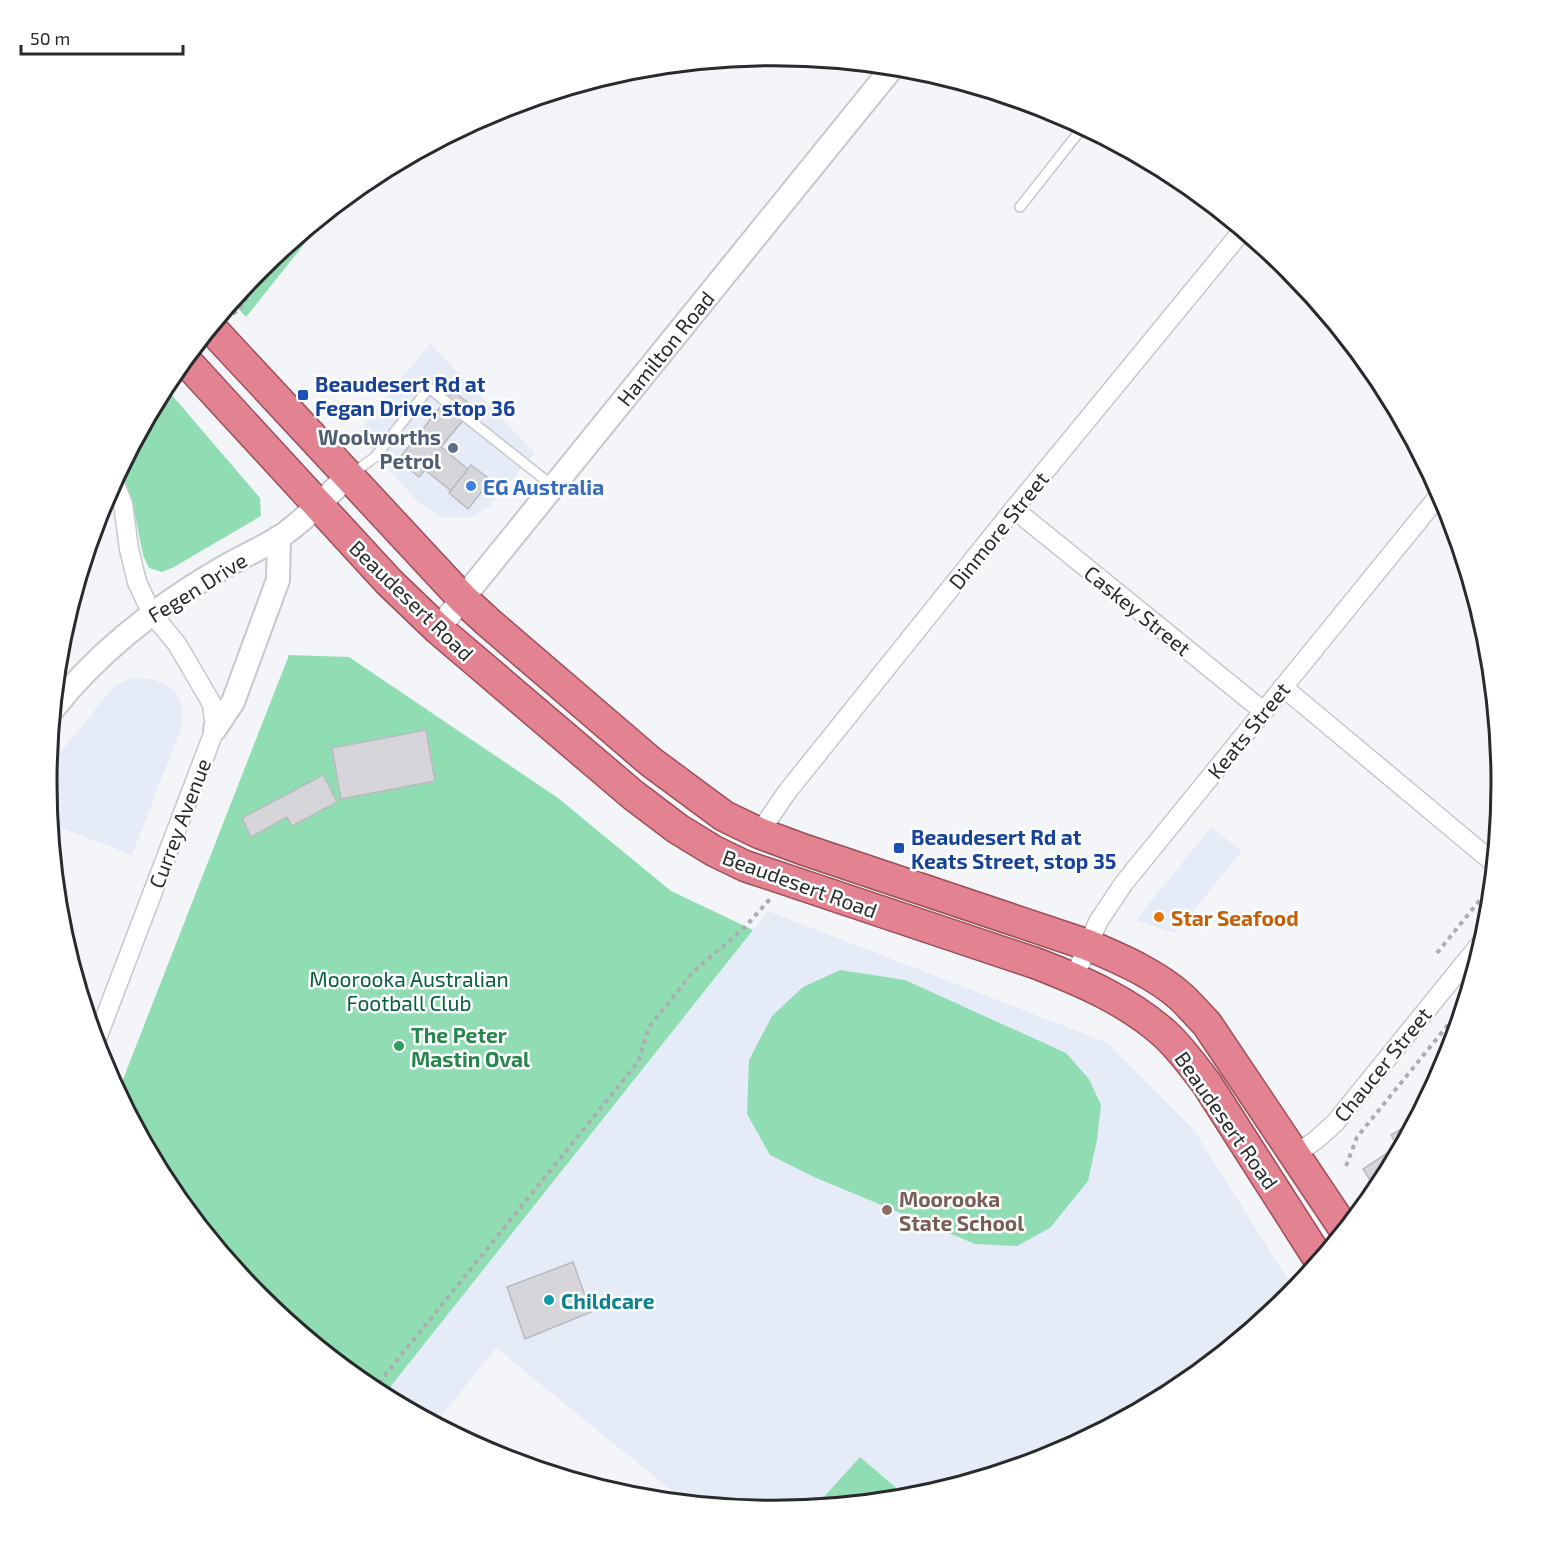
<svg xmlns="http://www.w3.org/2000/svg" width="1549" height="1567" font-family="'Exo 2',sans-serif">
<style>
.built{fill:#e6ecf7}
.green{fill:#90ddb4}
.building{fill:#d5d5da;stroke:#bababe;stroke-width:1.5}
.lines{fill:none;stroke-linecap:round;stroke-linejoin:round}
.service-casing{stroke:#c5c8cc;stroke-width:12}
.minor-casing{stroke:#c5c8cc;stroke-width:21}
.tertiary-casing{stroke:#c5c8cc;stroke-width:26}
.trunk-casing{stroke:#9d4f5a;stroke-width:33}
.path{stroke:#acaeb1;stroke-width:4;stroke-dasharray:4.5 4.5;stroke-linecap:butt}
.service{stroke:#fff;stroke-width:9}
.minor{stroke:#fff;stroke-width:18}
.tertiary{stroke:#fff;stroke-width:22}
.trunk{stroke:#e38290;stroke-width:30}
.transit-dot{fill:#1a4fb4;stroke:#fff;stroke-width:2}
.service-dot{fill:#5c6f8a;stroke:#fff;stroke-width:2}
.shop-dot{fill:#3f7fe0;stroke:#fff;stroke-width:2}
.food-dot{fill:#e8710a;stroke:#fff;stroke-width:2}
.leisure-dot{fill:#2e9e5b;stroke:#fff;stroke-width:2}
.education-dot{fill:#8d6e63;stroke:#fff;stroke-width:2}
.culture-dot{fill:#0f9aa8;stroke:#fff;stroke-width:2}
.labels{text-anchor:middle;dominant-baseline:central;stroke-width:5;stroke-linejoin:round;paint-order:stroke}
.street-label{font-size:21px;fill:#292a2b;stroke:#fff}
.transit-label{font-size:21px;font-weight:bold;fill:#164399;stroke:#fff;text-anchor:start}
.service-label{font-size:21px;font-weight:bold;fill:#4e5e75;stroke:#fff;text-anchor:end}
.shop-label{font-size:21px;font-weight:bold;fill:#366cbe;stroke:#fff;text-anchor:start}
.food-label{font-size:21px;font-weight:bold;fill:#c56008;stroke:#fff;text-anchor:start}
.park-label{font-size:21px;fill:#05603e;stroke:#fff}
.leisure-label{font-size:21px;font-weight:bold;fill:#27864d;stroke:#fff;text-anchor:start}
.education-label{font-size:21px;font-weight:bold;fill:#785e54;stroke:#fff;text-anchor:start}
.culture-label{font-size:21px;font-weight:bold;fill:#0d838f;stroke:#fff;text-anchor:start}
.rim{fill:none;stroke:#292a2b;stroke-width:3}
</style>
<rect width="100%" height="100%" fill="#f3f5f9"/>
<g class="built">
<polygon points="430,343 535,453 489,507 470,517 442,517 420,504 356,435"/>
<polygon points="133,678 152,679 168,686 179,698 183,711 182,726 132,855 51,824 47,783 48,768 115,685"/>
<polygon points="1211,827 1242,851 1175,933 1136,920"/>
<polygon points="768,911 1108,1043 1194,1130 1295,1291 1289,1299 1179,1389 1053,1456 916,1498 774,1511 687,1503 496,1348 435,1424 383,1396"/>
</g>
<g class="green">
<polygon points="333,208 246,317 232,302 260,268"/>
<polygon points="165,387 260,498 261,516 174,567 162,572 149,568 143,555 132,500 120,471"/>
<polygon points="289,655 349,657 558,798 671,891 753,930 383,1396 370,1389 259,1298 169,1188 118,1092"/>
<polygon points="840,970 905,980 1066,1053 1089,1079 1101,1105 1097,1140 1088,1181 1050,1228 1017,1246 975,1244 814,1177 770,1155 747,1114 749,1060 772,1016 803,987"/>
<polygon points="860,1457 908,1498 814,1508"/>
</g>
<g class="building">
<polygon points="453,391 474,407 441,447 468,469 451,491 425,470 419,477 398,460"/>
<polygon points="471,465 491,480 468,509 449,493"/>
<polygon points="426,730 435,781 341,799 332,748"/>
<polygon points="323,775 337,802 292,826 287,817 251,837 242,818"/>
<polygon points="1417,1119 1380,1188 1377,1191 1363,1169 1398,1146 1391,1135"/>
<polygon points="573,1262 591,1312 525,1339 507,1287"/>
</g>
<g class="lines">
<defs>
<g id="service">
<polyline points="1020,207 1083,127"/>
<polyline points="353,473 375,457 429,388 553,486"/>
</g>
<g id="minor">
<polyline points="1014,509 1263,711"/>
<polyline points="1283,687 1495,864"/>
<polyline points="759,833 787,792 1014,509 1243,230"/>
<polyline points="1074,978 1098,922 1124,883 1441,493"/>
<polyline points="96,1041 215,729 212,704 177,644 152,614 137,582 129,549 123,504 114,482"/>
<polyline points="1296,1154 1316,1140 1335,1123 1485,938"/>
</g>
<g id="tertiary">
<polyline points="438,629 893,67"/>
<path d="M 54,708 C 99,651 156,607 219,570 C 239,558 260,549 280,537 C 305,520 326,497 348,476"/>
<polyline points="215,729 233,702 278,580 279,537"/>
</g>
<g id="trunk">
<path d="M 211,328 L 463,599 L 488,622 L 651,762 L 724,816 L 759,833 L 802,849 L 1088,945 C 1120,959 1154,973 1180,996 C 1190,1005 1198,1015 1207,1024 L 1345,1230"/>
<path d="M 185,360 L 389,582 L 438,629 L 633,795 L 678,829 L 714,851 L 745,866 L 1035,963 C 1082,981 1128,1001 1165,1034 C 1181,1049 1194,1067 1207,1084 L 1320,1261"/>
</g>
</defs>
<use href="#service" class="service-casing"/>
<use href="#minor" class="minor-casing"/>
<use href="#tertiary" class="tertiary-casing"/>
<use href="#trunk" class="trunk-casing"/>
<g class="path">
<polyline points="233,314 239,309 266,267 285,253 290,244"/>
<polyline points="1437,953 1493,884"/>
<polyline points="1346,1166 1357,1137 1465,1004"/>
<polyline points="373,1390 638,1062 649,1027 693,972 745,927 770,899"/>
</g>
<use href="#service" class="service"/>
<use href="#minor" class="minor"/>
<use href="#tertiary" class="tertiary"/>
<use href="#trunk" class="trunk"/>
</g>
<g class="transit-dot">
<rect x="297" y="389" width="12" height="12" rx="3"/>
<rect x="893" y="842" width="12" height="12" rx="3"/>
</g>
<circle class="service-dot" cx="453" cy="448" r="6"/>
<circle class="shop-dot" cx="471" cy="486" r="6"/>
<circle class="food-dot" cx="1159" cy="917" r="6"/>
<circle class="leisure-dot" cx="399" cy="1046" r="6"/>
<circle class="education-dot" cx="887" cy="1210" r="6"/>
<circle class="culture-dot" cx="549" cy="1300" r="6"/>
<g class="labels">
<g class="street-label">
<text transform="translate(665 348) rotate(-51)">Hamilton Road</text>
<text transform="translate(998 530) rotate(-51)">Dinmore Street</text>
<text transform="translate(197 587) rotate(-32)">Fegen Drive</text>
<text transform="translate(412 600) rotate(44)">Beaudesert Road</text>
<text transform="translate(1138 610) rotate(39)">Caskey Street</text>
<text transform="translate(1248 730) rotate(-51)">Keats Street</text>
<text transform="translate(179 823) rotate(-69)">Currey Avenue</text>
<text transform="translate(800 883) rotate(20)">Beaudesert Road</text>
<text transform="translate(1382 1064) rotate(-51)">Chaucer Street</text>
<text transform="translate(1227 1120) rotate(55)">Beaudesert Road</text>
</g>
<g class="transit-label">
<text x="315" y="383">Beaudesert Rd at<tspan x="315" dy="24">Fegan Drive, stop 36</tspan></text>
<text x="911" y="836">Beaudesert Rd at<tspan x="911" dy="24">Keats Street, stop 35</tspan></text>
</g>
<g class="service-label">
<text x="441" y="436">Woolworths<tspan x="441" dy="24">Petrol</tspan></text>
</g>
<g class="shop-label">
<text x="483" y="486">EG Australia</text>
</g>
<g class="food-label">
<text x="1171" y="917">Star Seafood</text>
</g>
<g class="park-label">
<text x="409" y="978">Moorooka Australian<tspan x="409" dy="24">Football Club</tspan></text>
</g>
<g class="leisure-label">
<text x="411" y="1034">The Peter<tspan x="411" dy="24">Mastin Oval</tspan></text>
</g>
<g class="education-label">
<text x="899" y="1198">Moorooka<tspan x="899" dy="24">State School</tspan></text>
</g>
<g class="culture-label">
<text x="561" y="1300">Childcare</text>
</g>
</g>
<path d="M0 0H1549V1567H0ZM57 783a717 717 0 1 1 1434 0a717 717 0 1 1-1434 0Z" fill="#fff" fill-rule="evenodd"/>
<path class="rim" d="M57 783a717 717 0 1 1 1434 0a717 717 0 1 1-1434 0Z"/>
<path d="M21 45v9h162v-9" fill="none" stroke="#292a2b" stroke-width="3"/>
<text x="30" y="45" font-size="18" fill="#292a2b" stroke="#ffffff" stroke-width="4.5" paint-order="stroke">50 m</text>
</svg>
